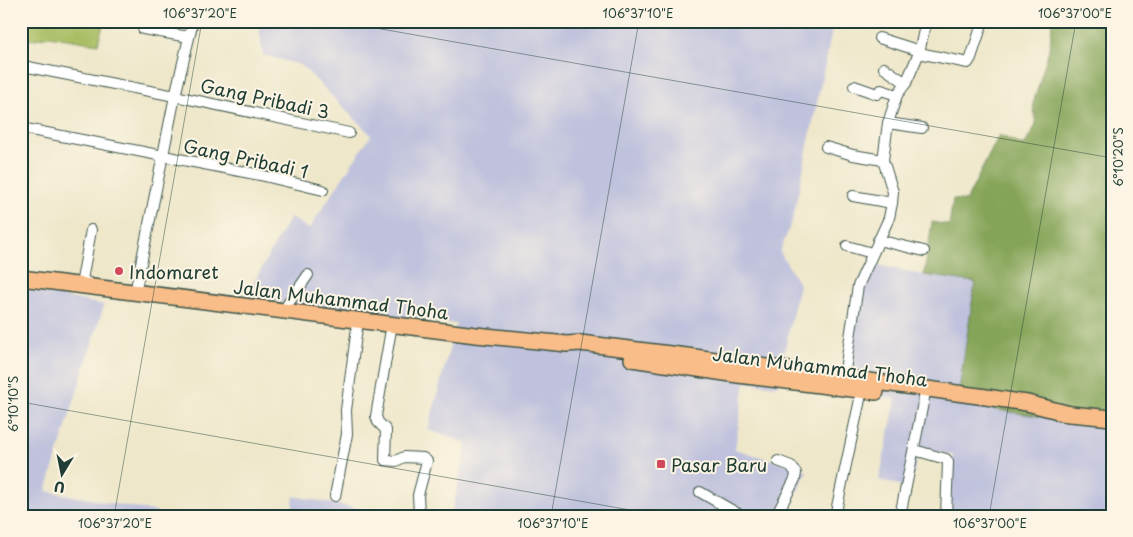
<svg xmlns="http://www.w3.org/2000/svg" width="1133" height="537" font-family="'Playpen Sans',sans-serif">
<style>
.industrial{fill:#c0c2dd}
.green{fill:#a7bd62;stroke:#637d4b}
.forest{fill:#85a458;stroke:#527046}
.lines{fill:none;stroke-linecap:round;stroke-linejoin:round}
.street-casing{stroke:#3e564a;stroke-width:12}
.primary-casing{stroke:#3e564a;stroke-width:18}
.street{stroke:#fff;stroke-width:10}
.primary{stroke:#f8bd88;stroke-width:15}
.ticks{fill:none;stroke:#1f3d34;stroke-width:1;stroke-opacity:0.45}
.poi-dot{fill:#d1495b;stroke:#fcf5e5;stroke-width:2}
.labels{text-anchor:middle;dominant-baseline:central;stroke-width:4;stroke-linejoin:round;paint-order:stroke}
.street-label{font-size:18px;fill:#1f3d34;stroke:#fcf5e5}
.poi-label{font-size:18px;fill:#1f3d34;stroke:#fcf5e5;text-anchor:start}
.neatline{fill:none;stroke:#1f3d34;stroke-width:2}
.ticks-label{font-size:12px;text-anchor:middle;fill:#1f3d34}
</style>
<rect width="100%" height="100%" fill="#fcf5e5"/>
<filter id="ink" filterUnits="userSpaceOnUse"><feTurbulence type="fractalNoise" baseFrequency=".02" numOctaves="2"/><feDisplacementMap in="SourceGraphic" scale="10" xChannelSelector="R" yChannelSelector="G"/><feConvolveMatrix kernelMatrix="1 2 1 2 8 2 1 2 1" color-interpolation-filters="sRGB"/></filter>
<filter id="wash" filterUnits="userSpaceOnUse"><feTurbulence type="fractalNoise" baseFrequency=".0096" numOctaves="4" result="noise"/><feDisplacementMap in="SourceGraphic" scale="20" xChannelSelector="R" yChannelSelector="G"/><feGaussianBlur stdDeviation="1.12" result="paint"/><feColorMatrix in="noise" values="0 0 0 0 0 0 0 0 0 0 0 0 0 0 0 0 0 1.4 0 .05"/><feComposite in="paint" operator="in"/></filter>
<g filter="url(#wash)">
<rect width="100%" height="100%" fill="#eee7ca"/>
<g class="industrial">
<polygon points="258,21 834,21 793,218 780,252 799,284 777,386 745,382 735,449 807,471 786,516 451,516 467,443 428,430 456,324 245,298 290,217 309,229 371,135 301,65 263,55"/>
<polygon points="869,263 924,275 975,282 958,404 1112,427 1112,516 950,516 953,455 919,449 910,488 879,480 896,399 841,393 856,285"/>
<polygon points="21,288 104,305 46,491 158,512 157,516 21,516"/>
<polygon points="294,496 371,511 371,516 291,516"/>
</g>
<polygon class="green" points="21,21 104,21 98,44 49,36 30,40 21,39"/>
<polygon class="forest" points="1052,21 1112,21 1112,427 957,404 975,282 924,275 932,222 949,225 953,199 966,201 999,135 1024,146 1036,125 1033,104 1050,46"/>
</g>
<g filter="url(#ink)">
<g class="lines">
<defs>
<g id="street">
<polyline points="143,29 189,37"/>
<polyline points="879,38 920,51"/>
<polyline points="919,53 968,63 971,58 983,21"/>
<polyline points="28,67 175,96 349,133"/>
<polyline points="884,68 906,83"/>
<polyline points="854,86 877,94 881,90 897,95"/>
<polyline points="888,123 922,128"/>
<polyline points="21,128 260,175 323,190"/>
<polyline points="826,147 853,155 883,160"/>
<polyline points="853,196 892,203"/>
<polyline points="878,240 924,251"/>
<polyline points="847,246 872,253"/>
<polyline points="22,278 22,220"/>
<polyline points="89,286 89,283 82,280 91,230"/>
<polyline points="135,293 175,96 193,21"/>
<polyline points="283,311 308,275"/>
<polyline points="392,324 376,416 378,422 386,430 385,460 396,461 404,457 423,458 427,461 418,495 419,513 416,516"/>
<polyline points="843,383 858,286 889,218 892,203 893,192 883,160 888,123 897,95 906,83 919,53 926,21"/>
<polyline points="914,450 946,459 948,462 946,516"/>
<polyline points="700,492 742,516"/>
<polyline points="335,496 347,434 346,410 358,320"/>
<polyline points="776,516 795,479 796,473 791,466 778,461"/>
<polyline points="835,516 862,390"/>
<polyline points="900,516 926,388"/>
</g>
<g id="primary">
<polyline points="21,278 476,335 567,344 580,343 687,356 986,397 1027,403 1070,414"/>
<polyline points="632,359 738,375 876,392"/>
<polyline points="1060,413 1112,418"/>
</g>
</defs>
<use href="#street" class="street-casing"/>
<use href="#primary" class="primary-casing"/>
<use href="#street" class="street"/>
<use href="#primary" class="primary"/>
</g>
</g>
<path class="ticks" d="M 336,21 L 1112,158M 21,402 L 664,516M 114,516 L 202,21M 551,516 L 639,21M 989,516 L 1076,21"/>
<g class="poi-dot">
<circle cx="119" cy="271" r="5"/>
<rect x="656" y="459" width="10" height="10" rx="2.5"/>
</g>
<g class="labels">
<g class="street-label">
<text transform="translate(265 98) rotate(12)">Gang Pribadi 3</text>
<text transform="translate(246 158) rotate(12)">Gang Pribadi 1</text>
<text transform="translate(341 299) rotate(7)">Jalan Muhammad Thoha</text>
<text transform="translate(820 366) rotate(7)">Jalan Muhammad Thoha</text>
</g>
<g class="poi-label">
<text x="129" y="271">Indomaret</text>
<text x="671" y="464">Pasar Baru</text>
</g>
</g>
<rect width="1133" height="537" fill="none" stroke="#fcf5e5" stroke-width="55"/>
<g transform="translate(62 474) rotate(190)" stroke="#fcf5e5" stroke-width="4" paint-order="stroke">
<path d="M0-4L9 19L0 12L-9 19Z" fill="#1f3d34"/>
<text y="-8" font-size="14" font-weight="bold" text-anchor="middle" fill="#1f3d34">U</text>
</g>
<rect x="28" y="28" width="1078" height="482" class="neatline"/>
<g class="ticks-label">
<text x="200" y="18">106°37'20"E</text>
<text x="638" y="18">106°37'10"E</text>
<text x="1075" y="18">106°37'00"E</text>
<text transform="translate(1119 157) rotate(-90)" y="4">6°10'20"S</text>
<text transform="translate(14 404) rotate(-90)" y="4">6°10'10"S</text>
<text x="115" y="528">106°37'20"E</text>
<text x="553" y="528">106°37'10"E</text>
<text x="990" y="528">106°37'00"E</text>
</g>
</svg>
